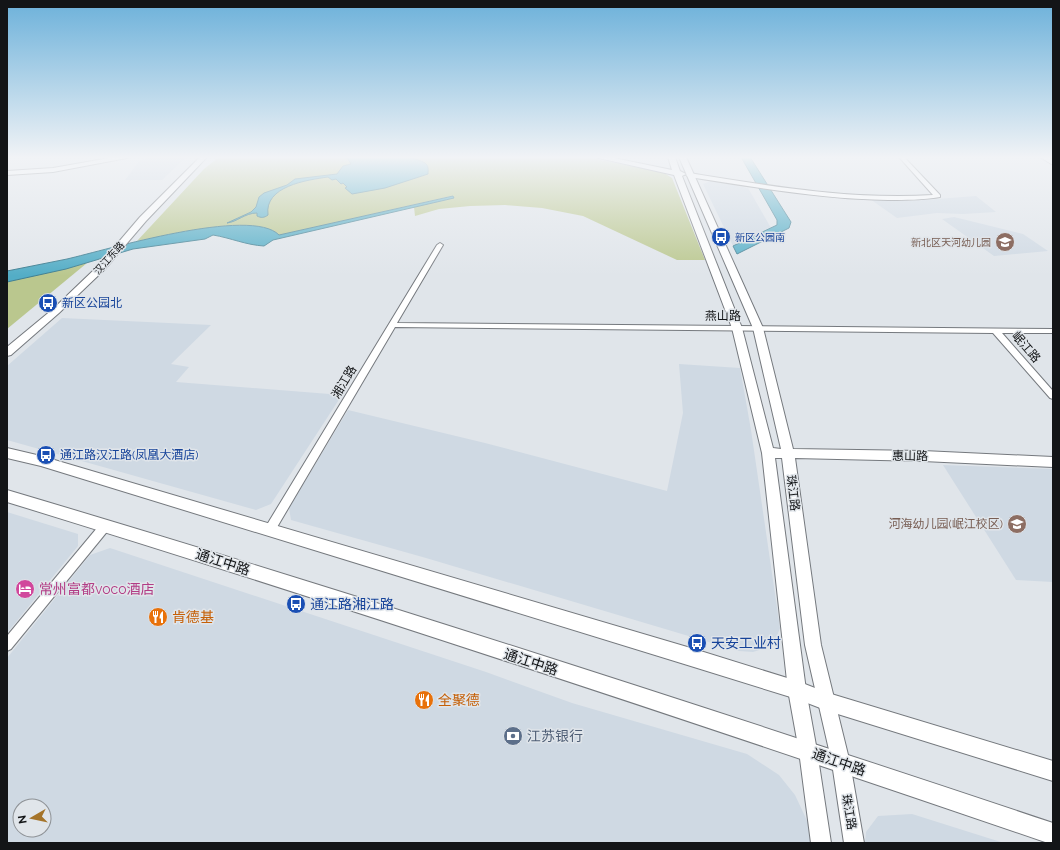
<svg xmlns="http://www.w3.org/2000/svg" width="1060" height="850" font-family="Raleway,'Noto Sans SC',sans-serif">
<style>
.built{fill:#cfd9e3;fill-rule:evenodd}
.green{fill:#bac78e}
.water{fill:#53adc6;stroke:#407f92}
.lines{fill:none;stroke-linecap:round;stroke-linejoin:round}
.street-casing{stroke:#75797e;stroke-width:2}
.secondary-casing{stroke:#75797e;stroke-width:2}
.primary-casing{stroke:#75797e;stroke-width:2}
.street{fill:#fff;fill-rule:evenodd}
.secondary{fill:#fff;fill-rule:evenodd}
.primary{fill:#fff;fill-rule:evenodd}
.labels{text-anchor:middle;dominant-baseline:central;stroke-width:3;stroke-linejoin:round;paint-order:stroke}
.far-transit-label{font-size:10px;fill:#164399;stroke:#e0e5ea;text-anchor:start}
.far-education-label{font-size:10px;fill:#785e54;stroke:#e0e5ea;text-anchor:end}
.far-street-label{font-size:10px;fill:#131517;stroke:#e0e5ea}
.transit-label{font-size:12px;fill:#164399;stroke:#e0e5ea;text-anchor:start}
.street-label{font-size:12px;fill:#131517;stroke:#e0e5ea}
.education-label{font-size:12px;fill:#785e54;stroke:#e0e5ea;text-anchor:end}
.near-street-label{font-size:14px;fill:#131517;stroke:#e0e5ea}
.near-hotel-label{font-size:14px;fill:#b23c85;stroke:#e0e5ea;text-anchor:start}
.near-transit-label{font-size:14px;fill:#164399;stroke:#e0e5ea;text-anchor:start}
.near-food-label{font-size:14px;fill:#c56008;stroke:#e0e5ea;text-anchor:start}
.near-service-label{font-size:14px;fill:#4e5e75;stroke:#e0e5ea;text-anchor:start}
</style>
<rect width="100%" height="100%" fill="#e0e5ea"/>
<g class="built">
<polygon points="158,157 186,157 162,180 125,180 140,160"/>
<polygon points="711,181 748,188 771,228 733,246 703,184"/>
<polygon points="976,196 996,212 963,214 937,213 897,218 870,199 911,201"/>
<polygon points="954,217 1023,234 1048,251 994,256 942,219"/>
<polygon points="62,318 211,325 171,364 189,367 176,382 342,395 271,504 256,510 7,440 7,366"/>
<polygon points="679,364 740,368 751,430 780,628 775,641 766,648 753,652 739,651 426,558 291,520 289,508 348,410 485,443 667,491 683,413"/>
<polygon points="943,465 1053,469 1053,582 1016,580"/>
<polygon points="7,512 78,534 78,546 7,633"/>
<path d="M 110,548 L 486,672 L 572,703 L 747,754 L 779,775 L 795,795 L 810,827 L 812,843 L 7,843 L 7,658 L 90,555 ZM 20,806 L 44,806 L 44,830 L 20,830 Z"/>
<polygon points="912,814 1004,843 865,843 866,832 878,816"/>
</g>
<g class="green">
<path d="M 219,157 L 587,157 L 654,171 L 664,173 L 672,178 L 705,260 L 677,260 L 583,216 L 542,208 L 505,205 L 470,206 L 439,209 L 415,216 L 414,207 L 454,198 L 452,196 L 279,235 C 258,213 166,235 137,241 L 204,169 Z"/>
<polygon points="87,263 7,329 7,282"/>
</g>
<g class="water">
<path d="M 344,157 C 366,157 407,152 425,163 C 429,166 428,170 428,174 L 385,188 L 352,194 L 345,188 L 347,187 L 343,183 L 341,184 L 336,179 L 332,180 L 328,177 C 307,180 264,186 268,215 C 264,218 261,218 257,216 L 257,213 C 245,213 237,222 227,223 L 251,212 L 256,207 L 259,197 L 264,193 L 287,185 L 295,179 L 337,174 L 343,166 L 351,164 L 348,159 Z"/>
<polygon points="741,157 750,157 791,222 789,228 737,254 733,246 777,225 777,220"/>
<path d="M 453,196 L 454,198 L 273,240 L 264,246 C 246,245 231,238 213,235 L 205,239 L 133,249 L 66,269 L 7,282 L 7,271 C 27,267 47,263 67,259 C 106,250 251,206 279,235 Z"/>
</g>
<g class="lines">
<defs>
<g id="street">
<path d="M 899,157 L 904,157 L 940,195 L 940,197 C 923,200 905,200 888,200 C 821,199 755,187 689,177 L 686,175 L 689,173 C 770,186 851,200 933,195 Z"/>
<polygon points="440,243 443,245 397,323 1053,329 1053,333 1002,333 1053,391 1053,399 1050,398 993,333 395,327 273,534 269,535 265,534 264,531 265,528 437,245"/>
<polygon points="106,521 110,522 111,525 110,528 11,649 7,651 7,636 102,522"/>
</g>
<g id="secondary">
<polygon points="115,157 132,157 53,172 7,175 7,171 53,168"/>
<polygon points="200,157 207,157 146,221 105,269 59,313 11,355 7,356 7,347 53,309 99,265 140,217"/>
<polygon points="594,157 609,157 672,170 668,157 675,157 680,171 686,174 682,176 742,328 773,448 781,449 753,328 679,157 686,157 763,328 793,449 923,451 1053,457 1053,467 923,461 795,458 821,645 850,763 864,843 844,843 832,763 805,645 782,458 775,458 806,690 817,751 831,843 811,843 799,751 788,690 762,453 732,328 674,175"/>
</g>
<g id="primary">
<polygon points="1040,157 1049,157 1053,160 1053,165"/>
<polygon points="7,448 41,456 694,649 797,681 828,693 1053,761 1053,781 828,711 797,699 694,667 41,466 7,458"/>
<path d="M 7,490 C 358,594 706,707 1053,823 L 1053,843 L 1048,843 C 703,725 356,609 7,502 Z"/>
</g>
</defs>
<use href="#street" class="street-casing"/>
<use href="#secondary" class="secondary-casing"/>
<use href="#primary" class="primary-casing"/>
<use href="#street" class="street"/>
<use href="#secondary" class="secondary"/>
<use href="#primary" class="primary"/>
</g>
<linearGradient id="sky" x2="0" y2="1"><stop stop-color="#6cb1da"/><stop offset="0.57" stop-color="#f1f3f6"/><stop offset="1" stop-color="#f1f3f6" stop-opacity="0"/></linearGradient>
<rect width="1060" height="276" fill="url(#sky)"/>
<defs>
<symbol id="bus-disc" viewBox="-11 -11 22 22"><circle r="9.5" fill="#1a4fb4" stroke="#e0e5ea"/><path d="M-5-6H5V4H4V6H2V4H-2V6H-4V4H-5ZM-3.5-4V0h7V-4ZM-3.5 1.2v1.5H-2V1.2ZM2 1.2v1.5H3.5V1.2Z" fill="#fff"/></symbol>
<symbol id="school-disc" viewBox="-11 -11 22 22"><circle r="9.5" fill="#8d6e63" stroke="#e0e5ea"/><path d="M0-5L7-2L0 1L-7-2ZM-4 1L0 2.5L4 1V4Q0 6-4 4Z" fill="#fff"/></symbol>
<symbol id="hotel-disc" viewBox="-11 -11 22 22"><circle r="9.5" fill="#d1479c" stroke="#e0e5ea"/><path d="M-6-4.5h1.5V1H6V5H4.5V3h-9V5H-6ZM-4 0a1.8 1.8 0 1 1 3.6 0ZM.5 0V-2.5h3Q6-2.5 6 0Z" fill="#fff"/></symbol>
<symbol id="restaurant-disc" viewBox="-11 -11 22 22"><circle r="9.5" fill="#e8710a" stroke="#e0e5ea"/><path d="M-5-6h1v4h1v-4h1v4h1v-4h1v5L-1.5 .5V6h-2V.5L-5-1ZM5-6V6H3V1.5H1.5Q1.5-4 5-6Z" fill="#fff"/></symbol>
<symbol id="bank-disc" viewBox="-11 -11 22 22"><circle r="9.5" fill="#5c6f8a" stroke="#e0e5ea"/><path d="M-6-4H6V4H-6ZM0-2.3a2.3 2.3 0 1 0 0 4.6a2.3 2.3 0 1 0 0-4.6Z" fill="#fff"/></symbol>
</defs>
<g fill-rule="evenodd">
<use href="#bus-disc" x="710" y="226" width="22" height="22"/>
<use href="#school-disc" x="994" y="231" width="22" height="22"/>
<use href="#bus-disc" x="37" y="292" width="22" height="22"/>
<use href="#bus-disc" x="35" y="444" width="22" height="22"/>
<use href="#school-disc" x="1006" y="513" width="22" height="22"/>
<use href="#hotel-disc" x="14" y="578" width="22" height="22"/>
<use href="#bus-disc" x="285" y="593" width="22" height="22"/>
<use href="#restaurant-disc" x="147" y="606" width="22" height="22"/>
<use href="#bus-disc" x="686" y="632" width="22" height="22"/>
<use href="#restaurant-disc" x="413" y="689" width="22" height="22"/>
<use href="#bank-disc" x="502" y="725" width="22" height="22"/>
</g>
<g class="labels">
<g class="far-transit-label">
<text x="735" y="237">新区公园南</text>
</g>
<g class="far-education-label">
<text x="991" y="242">新北区天河幼儿园</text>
</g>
<g class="far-street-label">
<text transform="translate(109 258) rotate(-48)">汉江东路</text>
</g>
<g class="transit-label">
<text x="62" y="303">新区公园北</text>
<text x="60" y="455">通江路汉江路(凤凰大酒店)</text>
</g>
<g class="street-label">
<text x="723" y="316">燕山路</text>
<text transform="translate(1026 347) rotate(49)">岷江路</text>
<text transform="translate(344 382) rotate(-59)">湘江路</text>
<text transform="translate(910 456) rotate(1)">惠山路</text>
<text transform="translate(793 493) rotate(83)">珠江路</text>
<text transform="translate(849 812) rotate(80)">珠江路</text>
</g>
<g class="education-label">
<text x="1003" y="524">河海幼儿园(岷江校区)</text>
</g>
<g class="near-street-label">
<text transform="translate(223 562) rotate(18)">通江中路</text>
<text transform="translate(531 662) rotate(18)">通江中路</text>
<text transform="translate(839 762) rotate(19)">通江中路</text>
</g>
<g class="near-hotel-label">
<text x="39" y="589">常州富都voco酒店</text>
</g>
<g class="near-transit-label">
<text x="310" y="604">通江路湘江路</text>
<text x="711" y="643">天安工业村</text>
</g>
<g class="near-food-label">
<text x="172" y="617">肯德基</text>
<text x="438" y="700">全聚德</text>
</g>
<g class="near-service-label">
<text x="527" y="736">江苏银行</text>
</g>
</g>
<rect width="1060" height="850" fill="none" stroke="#131517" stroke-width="16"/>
<g transform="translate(32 818) rotate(261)"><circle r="19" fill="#e0e5ea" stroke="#8e9296"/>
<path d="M0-3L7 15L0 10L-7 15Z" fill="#a5742a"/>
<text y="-6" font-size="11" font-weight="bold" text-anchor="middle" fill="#131517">N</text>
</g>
</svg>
